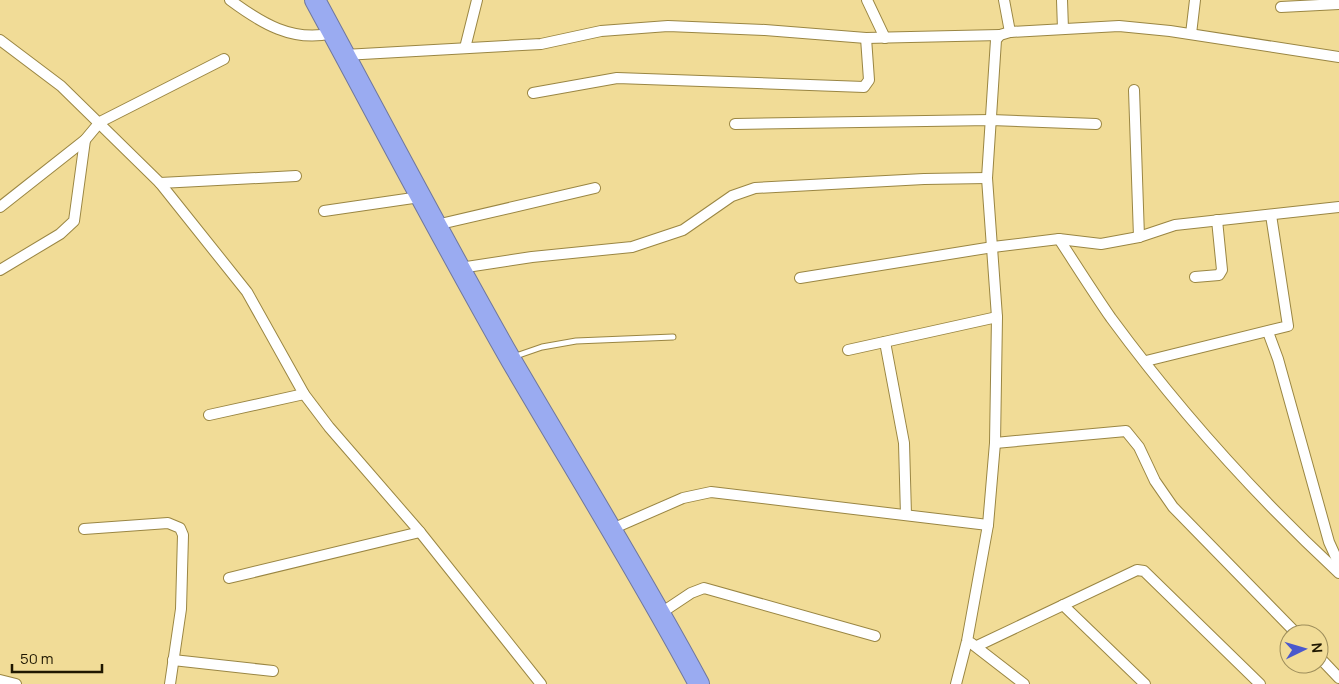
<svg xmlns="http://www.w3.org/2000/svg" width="1339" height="684" font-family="Manrope,sans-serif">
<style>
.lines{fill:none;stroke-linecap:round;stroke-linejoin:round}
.lane-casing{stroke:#9a8643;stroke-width:7}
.street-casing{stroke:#9a8643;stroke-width:12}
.highway-casing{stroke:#6f779d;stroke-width:22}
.lane{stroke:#fff;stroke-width:5}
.street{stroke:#fff;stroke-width:10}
.highway{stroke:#9aabf1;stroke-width:20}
</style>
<rect width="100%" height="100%" fill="#f1dc97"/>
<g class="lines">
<defs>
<polyline id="lane" points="513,357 542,347 576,341 673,337"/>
<g id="street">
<path d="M 230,0 C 261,23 293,43 333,33"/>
<polyline points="867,0 885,38"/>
<polyline points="1004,0 1010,32"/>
<polyline points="1062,0 1063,29"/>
<polyline points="1281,7 1339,4"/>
<polyline points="1191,34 1195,0"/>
<polyline points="0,40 61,86 160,183 247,292 304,394 329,427 420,532 541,684"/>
<polyline points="465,48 477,0"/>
<polyline points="344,55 541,44 601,31 668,26 765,30 866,38 1000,35"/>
<polyline points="1134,90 1139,237"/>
<polyline points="533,93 617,78 864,87 869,80 866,38"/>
<polyline points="735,124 991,120 1096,124"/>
<polyline points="160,183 296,176"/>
<polyline points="0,207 85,140 100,122 224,59"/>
<polyline points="324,211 420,197"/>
<polyline points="436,225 595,188"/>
<path d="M 1059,239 C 1076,265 1093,292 1111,318 C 1178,409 1257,497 1339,573"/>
<polyline points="460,268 532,257 632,247 683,230 732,196 755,188 924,179 987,178"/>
<polyline points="0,270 60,234 74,221 85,140"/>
<polyline points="1195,277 1219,275 1222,270 1217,220"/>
<polyline points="800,278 993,247 1059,239 1101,244 1139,237 1175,225 1339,207"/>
<polyline points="1268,332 1278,359 1329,542 1339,564"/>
<polyline points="885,342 904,443 906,515"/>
<polyline points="848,350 997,317"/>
<polyline points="1146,361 1288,326 1271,215"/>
<polyline points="209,415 304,394"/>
<polyline points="995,443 1126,431 1139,447 1155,481 1173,507 1297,634"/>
<polyline points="84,529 168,523 180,528 183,535 181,609 170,684"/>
<polyline points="612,529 683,498 711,492 988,525"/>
<polyline points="229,578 420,532"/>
<polyline points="1063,605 1145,684"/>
<polyline points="661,613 691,593 704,588 875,636"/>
<polyline points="971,643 1024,684"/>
<polyline points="977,646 1137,570 1144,571 1260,684"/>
<polyline points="1319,657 1339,678"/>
<polyline points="173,660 273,671"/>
<polyline points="0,680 16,684"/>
<polyline points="956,684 967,641 988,525 995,443 997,317 987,178 996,40 1000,35 1010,32 1119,26 1170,31 1339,57"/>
</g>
<path id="highway" d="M 315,0 C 380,120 443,241 511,360 C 574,468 640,574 699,684"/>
</defs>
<use href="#lane" class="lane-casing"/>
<use href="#street" class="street-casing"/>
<use href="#highway" class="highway-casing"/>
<use href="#lane" class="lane"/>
<use href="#street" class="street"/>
<use href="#highway" class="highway"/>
</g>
<g transform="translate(1304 649) rotate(85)"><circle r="24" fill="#f1dc97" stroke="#9d8d5b"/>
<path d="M0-4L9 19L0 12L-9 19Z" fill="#4a58cd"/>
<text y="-8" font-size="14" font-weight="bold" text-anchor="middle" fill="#1f1700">N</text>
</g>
<path d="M12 664v8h90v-8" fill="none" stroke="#1f1700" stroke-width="2.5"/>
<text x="20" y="664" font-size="15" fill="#1f1700" stroke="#f1dc97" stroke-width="4" paint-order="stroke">50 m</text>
</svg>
